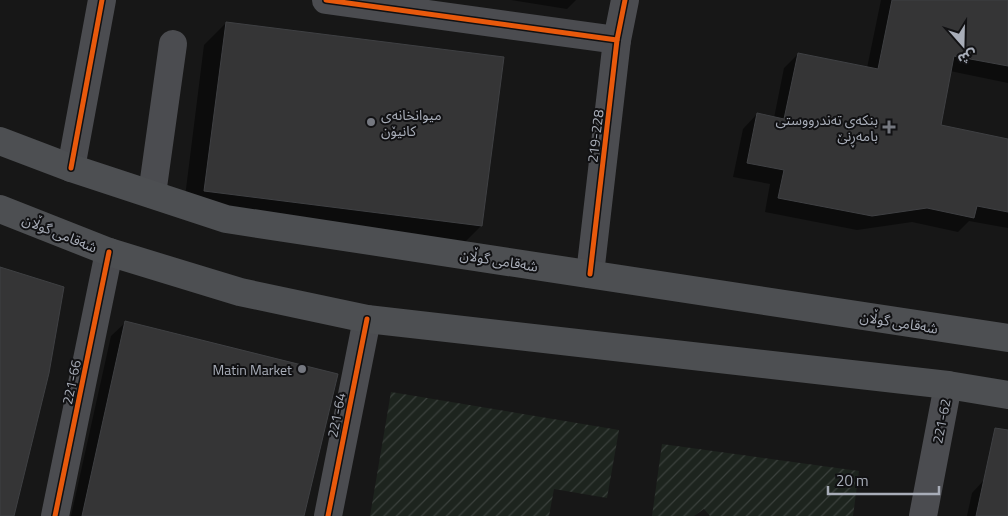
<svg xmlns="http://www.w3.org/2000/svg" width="1008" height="516" font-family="'Titillium Web','Noto Sans Arabic',sans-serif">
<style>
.garden{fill:url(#garden-furrows)}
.shadow{fill:#0007}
.building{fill:#353536;stroke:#3f4043}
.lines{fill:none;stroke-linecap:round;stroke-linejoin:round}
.minor{stroke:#4b4c50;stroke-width:28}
.major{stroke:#4d4f52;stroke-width:28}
.cycleway-casing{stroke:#111113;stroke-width:8}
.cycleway{stroke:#e8590c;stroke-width:5}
.poi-dot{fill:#757880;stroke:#111113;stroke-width:2}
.labels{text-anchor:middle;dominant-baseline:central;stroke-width:4;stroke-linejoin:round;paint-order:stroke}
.poi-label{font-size:14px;fill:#a8adb8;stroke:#111113;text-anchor:end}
.street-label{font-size:14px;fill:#a8adb8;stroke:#111113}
</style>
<defs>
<pattern id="garden-furrows" width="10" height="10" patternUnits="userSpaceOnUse" patternTransform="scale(1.25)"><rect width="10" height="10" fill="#1d241e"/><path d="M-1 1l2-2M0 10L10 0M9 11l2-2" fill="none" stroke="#3b413d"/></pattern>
</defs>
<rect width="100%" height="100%" fill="#171717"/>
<g class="garden">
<polygon points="391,392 619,430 607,498 554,489 549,516 370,516"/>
<polygon points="662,444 859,471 853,516 710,516 704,509 694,516 652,516"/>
</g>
<g class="shadow">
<polygon points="511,0 576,0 567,9"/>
<polygon points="881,0 1008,0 1008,83 950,71 939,126 1008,140 1008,228 969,221 958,232 912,222 857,230 765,212 770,184 733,177 743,129 757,114 774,118 784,68 798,54 867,68"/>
<polygon points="226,23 481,226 459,248 183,213 204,45"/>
<polygon points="126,322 304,516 71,516 111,336"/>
<polygon points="984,480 1008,485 1008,516 967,516 972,493"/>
</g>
<g class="building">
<polygon points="892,0 1008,0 1008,66 954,56 941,125 1008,139 1008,212 977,206 974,218 927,208 872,216 778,198 784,170 747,163 757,113 784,119 798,53 878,69"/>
<polygon points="226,22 504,57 482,226 204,191"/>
<polygon points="0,267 64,287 49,373 14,516 0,516"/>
<polygon points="125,321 338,374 304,516 82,516"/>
<polygon points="995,428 1008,430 1008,516 976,516"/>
</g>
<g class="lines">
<g class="minor">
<polyline points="326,0 617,40"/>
<polyline points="71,168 102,0"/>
<polyline points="152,194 173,44"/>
<polyline points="590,274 617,40 625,0"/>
<polyline points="55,516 109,252"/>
<polyline points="328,516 367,319"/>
<polyline points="923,516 948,385"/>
</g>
<g class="major">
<polyline points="0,141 71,168 226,219 1008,338"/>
<polyline points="0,209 109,252 240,292 367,319 948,385 1008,395"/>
</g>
<defs>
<g id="cycleway">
<polyline points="326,0 617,40"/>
<polyline points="71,168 102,0"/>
<polyline points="590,274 617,40 625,0"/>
<polyline points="55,516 109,252"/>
<polyline points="328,516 367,319"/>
</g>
</defs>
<use href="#cycleway" class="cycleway-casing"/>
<use href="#cycleway" class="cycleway"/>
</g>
<g class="poi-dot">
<circle cx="371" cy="122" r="5"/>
<path d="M886.5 119.5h5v5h5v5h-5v5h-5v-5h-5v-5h5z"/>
<circle cx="302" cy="369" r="5"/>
</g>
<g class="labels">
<g class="poi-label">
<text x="381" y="114" text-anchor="start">میوانخانەی<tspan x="381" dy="16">کانیۆن</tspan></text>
<text x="878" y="119">بنکەی تەندرووستی<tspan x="878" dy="16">بامەڕنێ</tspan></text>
<text x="292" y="369">Matin Market</text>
</g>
<g class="street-label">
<text transform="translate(595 136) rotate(-83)">219-228</text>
<text transform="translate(60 233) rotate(22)">شەقامی گوڵان</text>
<text transform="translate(499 260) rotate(9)">شەقامی گوڵان</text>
<text transform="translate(899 322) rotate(9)">شەقامی گوڵان</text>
<text transform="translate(71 382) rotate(-78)">221-66</text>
<text transform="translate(336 415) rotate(-79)">221-64</text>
<text transform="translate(941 421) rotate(-79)">221-62</text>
</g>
</g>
<g transform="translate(963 45) rotate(160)" stroke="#111113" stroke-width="4" paint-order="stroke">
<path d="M0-4L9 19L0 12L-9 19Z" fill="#a8adb8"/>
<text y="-8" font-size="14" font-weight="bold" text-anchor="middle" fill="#a8adb8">ش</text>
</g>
<path d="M828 486v8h111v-8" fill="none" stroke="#a8adb8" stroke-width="2.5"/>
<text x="836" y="486" font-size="15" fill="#a8adb8" stroke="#111113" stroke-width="4" paint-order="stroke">20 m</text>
</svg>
